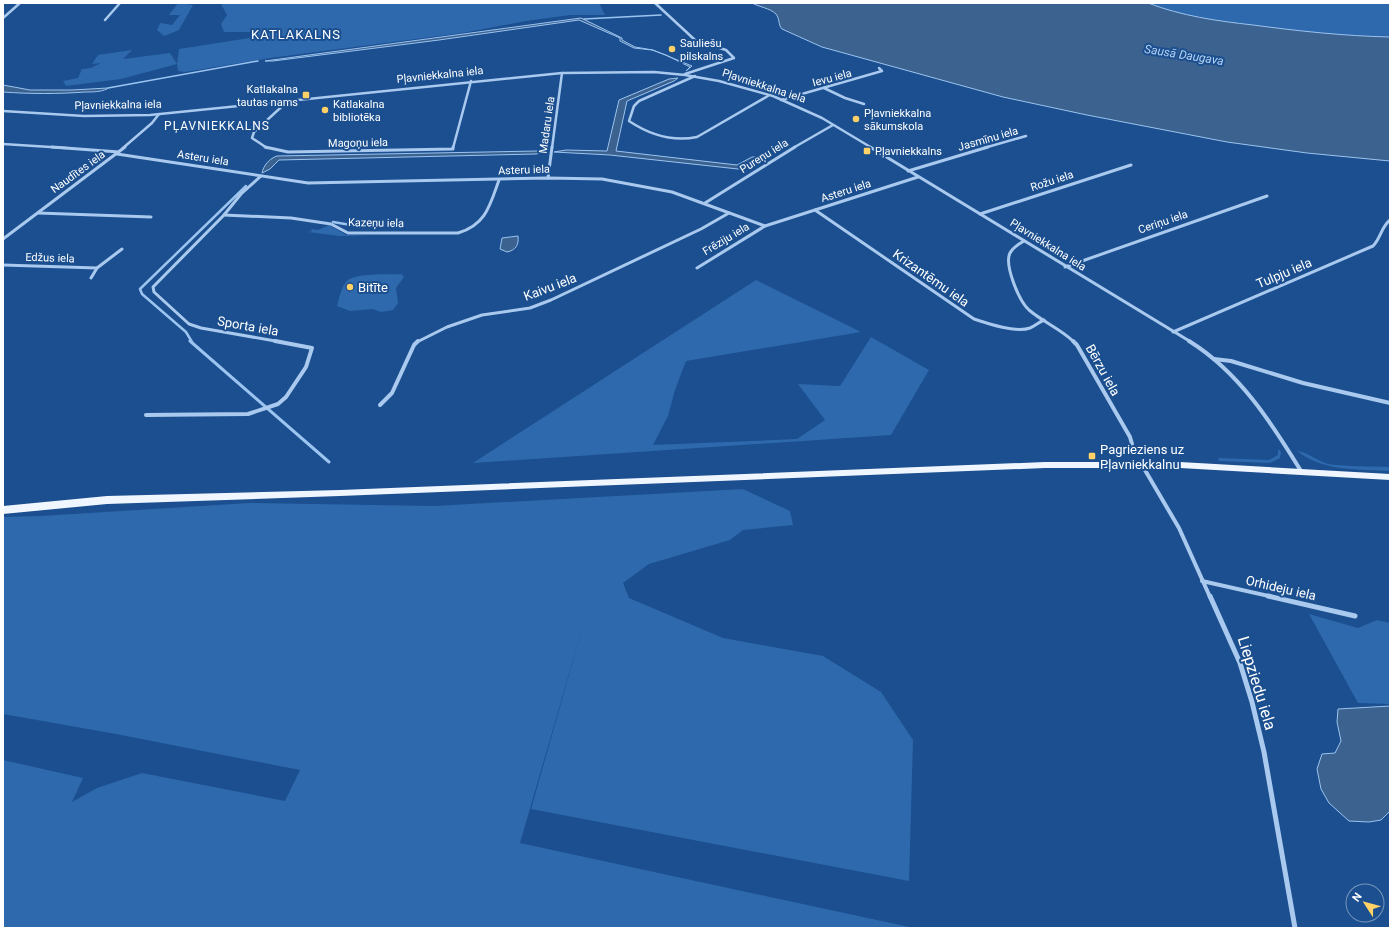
<svg xmlns="http://www.w3.org/2000/svg" width="1393" height="931" font-family="Roboto,sans-serif">
<style>
.green{fill:#2e69ad}
.water{fill:#3c6290;stroke:#9cc4f0}
.lines{fill:none;stroke-linecap:round;stroke-linejoin:round}
.stream-far2{stroke:#9cc4f0;stroke-width:1.5}
.stream-far1{stroke:#9cc4f0;stroke-width:2.5}
.stream{stroke:#9cc4f0;stroke-width:3}
.street-far3{stroke:#a9c9ee;stroke-width:2.5}
.street-far2{stroke:#a9c9ee;stroke-width:3}
.street-far1{stroke:#a9c9ee;stroke-width:4}
.street{stroke:#a9c9ee;stroke-width:5}
.primary{fill:#f0f6ff;fill-rule:evenodd}
.poi-dot{fill:#ffd166;stroke:#1b4f8f;stroke-width:1.5}
.labels{text-anchor:middle;dominant-baseline:central;stroke-width:4;stroke-linejoin:round;paint-order:stroke}
.far-poi-label{font-size:11px;fill:#fff;stroke:#1b4f8f;text-anchor:start}
.far-street-label{font-size:11px;fill:#fff;stroke:#1b4f8f}
.far-water-label{font-size:12px;font-style:italic;fill:#b5d3f5;stroke:#1b4f8f}
.far-neighbourhood-label{font-size:12px;letter-spacing:1px;fill:#fff;stroke:#1b4f8f}
.far-quarter-label{font-size:13px;letter-spacing:1px;fill:#fff;stroke:#1b4f8f}
.street-label{font-size:13px;fill:#fff;stroke:#1b4f8f}
.poi-label{font-size:13px;fill:#fff;stroke:#1b4f8f;text-anchor:start}
.near-street-label{font-size:16px;fill:#fff;stroke:#1b4f8f}
</style>
<rect width="100%" height="100%" fill="#1b4f8f"/>
<g class="green">
<polygon points="178,3 193,5 179,30 164,36 157,30 160,23 172,25 180,15 169,15"/>
<polygon points="232,3 599,3 605,15 570,15 526,21 462,33 270,58 185,72 178,71 177,64 121,79 66,86 63,81 78,78 82,69 91,68 101,63 92,64 98,55 132,50 123,59 170,53 177,64 179,49 256,37 256,32 224,32 221,24 227,15 221,4"/>
<path d="M 1148,3 L 1390,3 L 1390,37 C 1344,36 1298,31 1253,25 C 1217,21 1181,16 1148,3 Z"/>
<polygon points="329,225 346,235 367,236 339,236 308,232 312,231 311,229 318,230"/>
<path d="M 401,274 L 404,277 L 396,288 L 398,303 L 393,310 L 381,312 L 373,309 L 350,311 L 337,306 C 339,299 341,288 346,282 C 354,272 388,275 401,274 Z"/>
<polygon points="756,280 861,332 686,361 675,390 668,416 653,445 797,439 825,420 798,384 840,386 871,337 929,370 891,435 473,463"/>
<polygon points="1278,450 1280,450 1281,453 1280,458 1270,463 1219,461 1218,458 1269,460 1278,455"/>
<path d="M 1297,451 C 1308,452 1317,461 1328,464 C 1348,467 1370,466 1390,467 L 1390,471 C 1358,469 1324,472 1297,451 Z"/>
<polygon points="743,489 790,511 793,525 743,530 730,540 649,564 623,583 629,598 723,638 823,656 881,692 913,740 909,881 531,809 584,622 520,843 914,928 3,928 3,760 83,778 72,802 97,788 142,773 285,801 300,770 116,734 3,714 3,517 41,516 249,503 434,506"/>
<polygon points="1309,614 1358,628 1377,620 1390,623 1390,704 1358,703"/>
</g>
<g class="water">
<path d="M 752,3 L 1148,3 C 1182,16 1217,21 1253,25 C 1298,31 1344,36 1390,37 L 1390,161 L 1307,153 L 1227,142 L 1087,115 L 1003,97 L 822,47 L 782,29 C 778,25 780,19 776,14 C 770,8 759,7 752,3 Z"/>
<polygon points="581,18 622,38 622,40 635,47 653,50 692,66 686,71 690,67 666,55 652,50 634,48 620,41 620,38 579,20 439,40 273,61 265,61"/>
<polygon points="678,78 674,81 627,101 616,151 737,165 752,157 757,157 758,159 743,168 738,169 610,155 554,152 566,150 607,151 619,100 669,79"/>
<path d="M 3,85 L 30,90 L 72,90 L 108,88 L 107,89 C 100,92 93,92 85,92 C 58,94 31,94 3,92 Z"/>
<path d="M 537,151 L 546,152 L 536,154 L 279,160 L 270,169 L 262,173 C 263,166 270,158 277,156 Z"/>
<path d="M 518,236 C 519,245 516,250 507,252 L 500,249 L 502,238 Z"/>
<polygon points="1390,706 1390,811 1381,820 1369,822 1349,821 1329,803 1321,789 1317,769 1322,754 1335,753 1341,741 1337,722 1338,709"/>
</g>
<g class="lines">
<g class="stream-far2">
<polyline points="584,19 661,15"/>
<polyline points="108,88 258,61"/>
</g>
<g class="stream-far1">
<polyline points="333,222 351,225"/>
<polyline points="192,342 186,332 142,294 140,289 246,186"/>
</g>
<polyline class="stream" points="190,341 329,462"/>
<g class="street-far3">
<polyline points="655,3 695,40 726,50 734,58 685,74"/>
<polyline points="3,18 20,3"/>
<polyline points="105,20 120,3"/>
<path d="M 695,76 L 639,101 L 634,106 L 629,121 C 650,135 672,142 697,137 L 768,96"/>
<polyline points="824,88 845,98 864,104"/>
<polyline points="781,100 882,71 879,68"/>
<polyline points="3,111 84,116 150,115 562,73 654,72 685,75 719,81 773,96 822,118 872,148"/>
<polyline points="3,144 66,148"/>
<polyline points="123,148 152,123 159,114"/>
<polyline points="267,148 252,138 254,132 289,100"/>
<polyline points="453,148 471,81"/>
<polyline points="552,148 562,73"/>
<polyline points="793,148 833,125"/>
<polyline points="984,148 1026,136"/>
</g>
<g class="street-far2">
<polyline points="52,147 119,152"/>
<polyline points="265,147 288,152 453,149 453,147"/>
<polyline points="870,147 1191,342"/>
<polyline points="117,154 308,183 548,178 602,179 672,192 765,226 918,177"/>
<polyline points="908,171 988,147"/>
<polyline points="261,176 241,194 224,215 153,287 154,292 189,324 201,328 281,342"/>
<polyline points="548,178 552,147"/>
<polyline points="705,203 795,147"/>
<path d="M 815,210 L 974,319 C 989,324 1016,333 1030,328 C 1035,326 1039,322 1044,320"/>
<polyline points="38,213 151,217"/>
<polyline points="980,214 1131,165"/>
<path d="M 224,215 L 291,218 L 331,224 L 348,233 L 458,233 C 486,225 490,205 499,180"/>
<polyline points="3,239 125,147"/>
<path d="M 1024,241 C 1019,244 1013,247 1010,253 C 1004,265 1019,301 1029,310 C 1043,322 1061,329 1074,342"/>
<polyline points="3,265 97,268"/>
<polyline points="1065,267 1267,196"/>
<polyline points="697,268 765,226"/>
<polyline points="91,278 97,268 122,249"/>
<path d="M 1173,332 L 1373,246 C 1381,238 1381,227 1390,220"/>
<polyline points="417,342 447,327 482,315 530,308 551,300 701,229 729,213"/>
</g>
<g class="street-far1">
<polyline points="1073,341 1077,345 1130,437 1132,444"/>
<path d="M 1189,341 C 1239,372 1271,422 1301,471"/>
<polyline points="1214,359 1231,361 1303,383 1390,403"/>
<polyline points="380,405 392,393 414,345 418,341"/>
<polyline points="146,415 248,414 278,404 286,397 306,367 312,348 275,341"/>
<polyline points="1142,465 1179,528 1210,597"/>
<polyline points="1202,581 1273,597"/>
</g>
<g class="street">
<polyline points="1210,596 1240,663 1252,702 1264,752 1295,928"/>
<polyline points="1268,596 1355,616"/>
</g>
<polygon class="primary" points="1045,462 1180,462 1390,474 1390,480 1180,468 1045,468 340,496 107,504 3,514 3,506 107,496 340,490"/>
</g>
<g class="poi-dot">
<circle cx="672" cy="49" r="4"/>
<rect x="302" y="91" width="8" height="8" rx="2"/>
<circle cx="325" cy="110" r="4"/>
<circle cx="856" cy="119" r="4"/>
<rect x="863" y="147" width="8" height="8" rx="2"/>
<circle cx="350" cy="287" r="4"/>
<rect x="1088" y="452" width="8" height="8" rx="2"/>
</g>
<g class="labels">
<g class="far-poi-label">
<text x="680" y="43">Sauliešu<tspan x="680" dy="13">pilskalns</tspan></text>
<text x="298" y="89" text-anchor="end">Katlakalna<tspan x="298" dy="13">tautas nams</tspan></text>
<text x="333" y="104">Katlakalna<tspan x="333" dy="13">bibliotēka</tspan></text>
<text x="864" y="113">Pļavniekkalna<tspan x="864" dy="13">sākumskola</tspan></text>
<text x="875" y="151">Pļavniekkalns</text>
</g>
<g class="far-street-label">
<text transform="translate(440 75) rotate(-6)">Pļavniekkalna iela</text>
<text transform="translate(832 78) rotate(-15)">Ievu iela</text>
<text transform="translate(764 86) rotate(18)">Pļavniekkalna iela</text>
<text transform="translate(118 105) rotate(-1)">Pļavniekkalna iela</text>
<text transform="translate(547 125) rotate(-82)">Madaru iela</text>
<text transform="translate(988 139) rotate(-16)">Jasmīnu iela</text>
<text transform="translate(358 143) rotate(-1)">Magoņu iela</text>
<text transform="translate(764 156) rotate(-32)">Pureņu iela</text>
<text transform="translate(203 158) rotate(9)">Asteru iela</text>
<text transform="translate(524 170) rotate(-2)">Asteru iela</text>
<text transform="translate(78 172) rotate(-36)">Naudītes iela</text>
<text transform="translate(1052 181) rotate(-18)">Rožu iela</text>
<text transform="translate(846 191) rotate(-18)">Asteru iela</text>
<text transform="translate(1163 222) rotate(-19)">Ceriņu iela</text>
<text transform="translate(376 223) rotate(1)">Kazeņu iela</text>
<text transform="translate(726 239) rotate(-31)">Frēziju iela</text>
<text transform="translate(1048 245) rotate(32)">Pļavniekkalna iela</text>
<text transform="translate(50 258) rotate(2)">Edžus iela</text>
</g>
<g class="far-water-label">
<text transform="translate(1184 55) rotate(9)">Sausā Daugava</text>
</g>
<g class="far-neighbourhood-label">
<text x="217" y="126">PĻAVNIEKKALNS</text>
</g>
<g class="far-quarter-label">
<text x="296" y="34">KATLAKALNS</text>
</g>
<g class="street-label">
<text transform="translate(1284 273) rotate(-23)">Tulpju iela</text>
<text transform="translate(931 278) rotate(35)">Krizantēmu iela</text>
<text transform="translate(550 287) rotate(-21)">Kaivu iela</text>
<text transform="translate(248 326) rotate(10)">Sporta iela</text>
<text transform="translate(1103 370) rotate(61)">Bērzu iela</text>
<text transform="translate(1281 588) rotate(13)">Orhideju iela</text>
</g>
<g class="poi-label">
<text x="358" y="287">Bitīte</text>
<text x="1100" y="449">Pagrieziens uz<tspan x="1100" dy="15">Pļavniekkalnu</tspan></text>
</g>
<g class="near-street-label">
<text transform="translate(1257 683) rotate(73)">Liepziedu iela</text>
</g>
</g>
<rect width="1393" height="931" fill="none" stroke="#ffffff" stroke-width="8"/>
<g transform="translate(1365 903) rotate(306)"><circle r="19" fill="#1b4f8f" stroke="#7695bc"/>
<path d="M0-3L7 15L0 10L-7 15Z" fill="#ffd166"/>
<text y="-6" font-size="11" font-weight="bold" text-anchor="middle" fill="#ffffff">N</text>
</g>
</svg>
